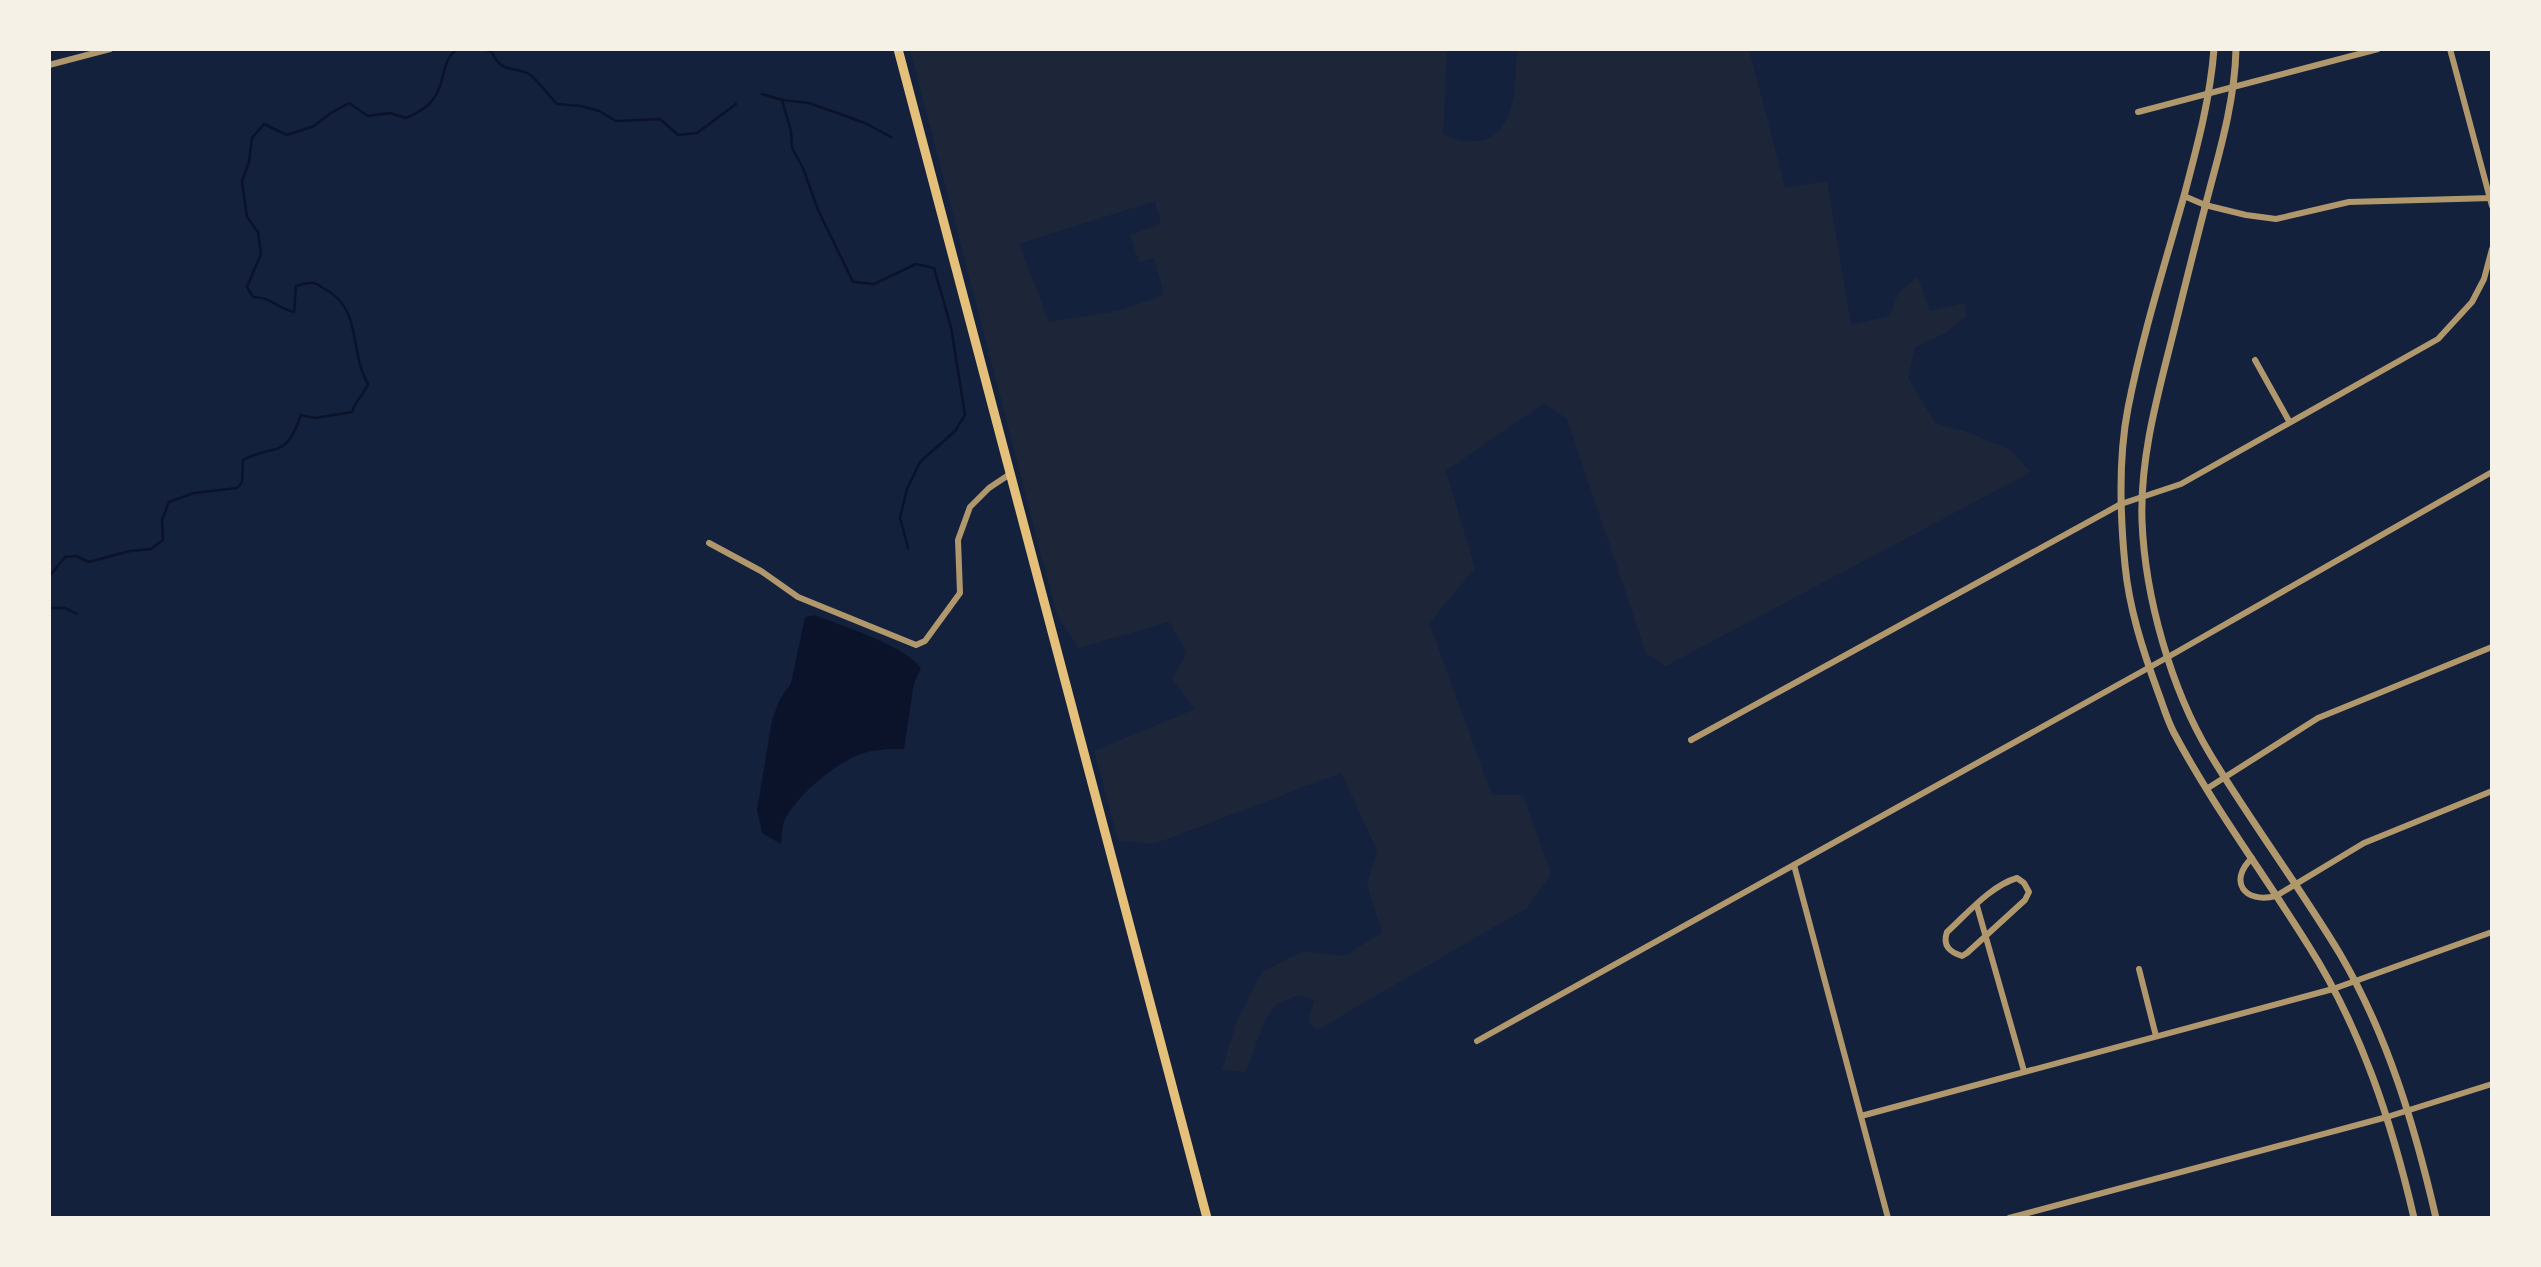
<svg xmlns="http://www.w3.org/2000/svg" width="2541" height="1267" font-family="'Asap Condensed',sans-serif">
<style>
.green{fill:#1d2539;fill-rule:evenodd}
.water{fill:#0b132b}
.lines{fill:none;stroke-linecap:round;stroke-linejoin:round}
.stream{stroke:#0b132b;stroke-width:2.5}
.minor{stroke:#b1986c;stroke-width:6}
.tertiary{stroke:#b1986c;stroke-width:7}
.secondary{stroke:#e5c07b;stroke-width:9}
</style>
<rect width="100%" height="100%" fill="#14213d"/>
<path class="green" d="M 910,49 L 1447,49 L 1443,133 C 1456,141 1459,142 1475,141 C 1518,139 1515,81 1517,49 L 1749,49 L 1785,188 L 1827,181 L 1851,325 L 1889,316 L 1899,292 L 1918,277 L 1930,311 L 1964,303 L 1967,316 L 1944,334 L 1915,347 L 1908,378 L 1935,423 L 1967,432 L 2009,449 L 2031,472 L 1666,666 L 1646,653 L 1567,419 L 1544,403 L 1446,471 L 1475,568 L 1429,623 L 1492,795 L 1523,795 L 1551,874 L 1527,908 L 1317,1030 L 1308,1022 L 1314,1000 L 1299,995 L 1276,1004 L 1264,1022 L 1246,1072 L 1222,1070 L 1236,1023 L 1262,972 L 1303,951 L 1345,956 L 1382,932 L 1367,885 L 1377,850 L 1341,773 L 1154,844 L 1118,840 L 1094,751 L 1195,709 L 1172,679 L 1187,653 L 1169,622 L 1079,648 L 1057,615 ZM 1155,201 L 1161,224 L 1130,235 L 1139,262 L 1154,258 L 1164,295 L 1118,311 L 1049,322 L 1019,244 Z"/>
<path class="water" d="M 814,615 C 839,625 910,647 921,669 L 914,683 L 904,749 C 889,749 870,749 856,756 C 830,768 801,793 786,817 C 782,824 782,836 781,844 L 762,833 L 757,810 L 772,720 L 780,699 L 791,683 L 805,617 Z"/>
<g class="lines">
<g class="stream">
<path d="M 484,49 L 492,52 C 501,74 514,66 529,74 C 536,78 550,97 557,104 L 581,106 L 599,111 L 616,121 L 660,119 L 678,135 L 697,133 L 736,104"/>
<polyline points="762,94 782,100 791,131 792,148 803,168 818,210 853,282 874,284 916,264 934,268 951,327 965,415 955,431 920,462 907,489 900,518 908,548"/>
<polyline points="782,100 809,103 865,123 891,137"/>
<path d="M 49,577 L 65,557 L 76,556 L 89,562 L 130,551 L 151,549 L 163,540 L 162,520 L 169,502 L 194,493 L 237,488 L 242,482 L 243,460 C 277,442 285,461 301,415 L 315,418 L 352,412 C 355,401 363,396 368,384 C 348,350 364,309 323,288 C 320,286 317,283 313,283 C 309,282 301,285 296,286 L 294,312 C 276,308 274,298 253,297 L 247,287 L 261,254 L 258,232 L 247,217 L 242,181 L 249,162 L 252,138 L 264,124 L 287,135 L 314,126 L 331,113 L 349,103 L 368,116 L 390,113 L 406,118 C 456,99 433,64 458,49"/>
<polyline points="49,608 65,608 77,614"/>
</g>
<g class="minor">
<polyline points="2450,49 2492,206"/>
<polyline points="49,65 110,49"/>
<polyline points="2138,112 2378,49"/>
<polyline points="2184,196 2205,205 2246,215 2276,219 2349,202 2492,198"/>
<polyline points="2255,360 2289,421"/>
<polyline points="709,543 761,571 798,597 916,645 925,641 960,593 958,540 970,507 989,488 1010,474"/>
<polyline points="1691,740 2121,504 2181,484 2438,339 2472,302 2484,279 2492,249"/>
<polyline points="2208,788 2318,718 2492,647"/>
<path d="M 2252,858 C 2228,881 2244,904 2276,896 L 2364,843 L 2492,791"/>
<polyline points="1794,865 1888,1218"/>
<path d="M 2017,878 L 2024,883 L 2029,892 L 2025,900 L 1967,953 L 1962,956 C 1950,952 1942,946 1947,932 C 1967,914 1990,886 2017,878 Z"/>
<polyline points="1977,906 2024,1071"/>
<polyline points="2139,969 2156,1036"/>
<polyline points="1477,1041 2168,657 2492,472"/>
<polyline points="1861,1116 2333,989 2492,932"/>
<polyline points="2009,1218 2387,1117 2492,1084"/>
</g>
<g class="tertiary">
<path d="M 2214,49 C 2210,100 2197,147 2184,196 C 2164,267 2142,337 2128,408 C 2118,459 2120,514 2125,565 C 2129,608 2143,651 2158,692 C 2163,705 2167,720 2174,733 C 2213,806 2264,874 2308,945 C 2361,1028 2392,1123 2414,1218"/>
<path d="M 2236,49 C 2235,95 2223,140 2211,184 C 2197,237 2184,290 2171,342 C 2156,401 2140,460 2142,521 C 2145,597 2171,689 2210,754 C 2251,822 2299,886 2340,954 C 2388,1036 2415,1127 2436,1218"/>
</g>
<polyline class="secondary" points="898,49 1207,1218"/>
</g>
<rect width="2541" height="1267" fill="none" stroke="#f6f1e7" stroke-width="102"/>
</svg>
